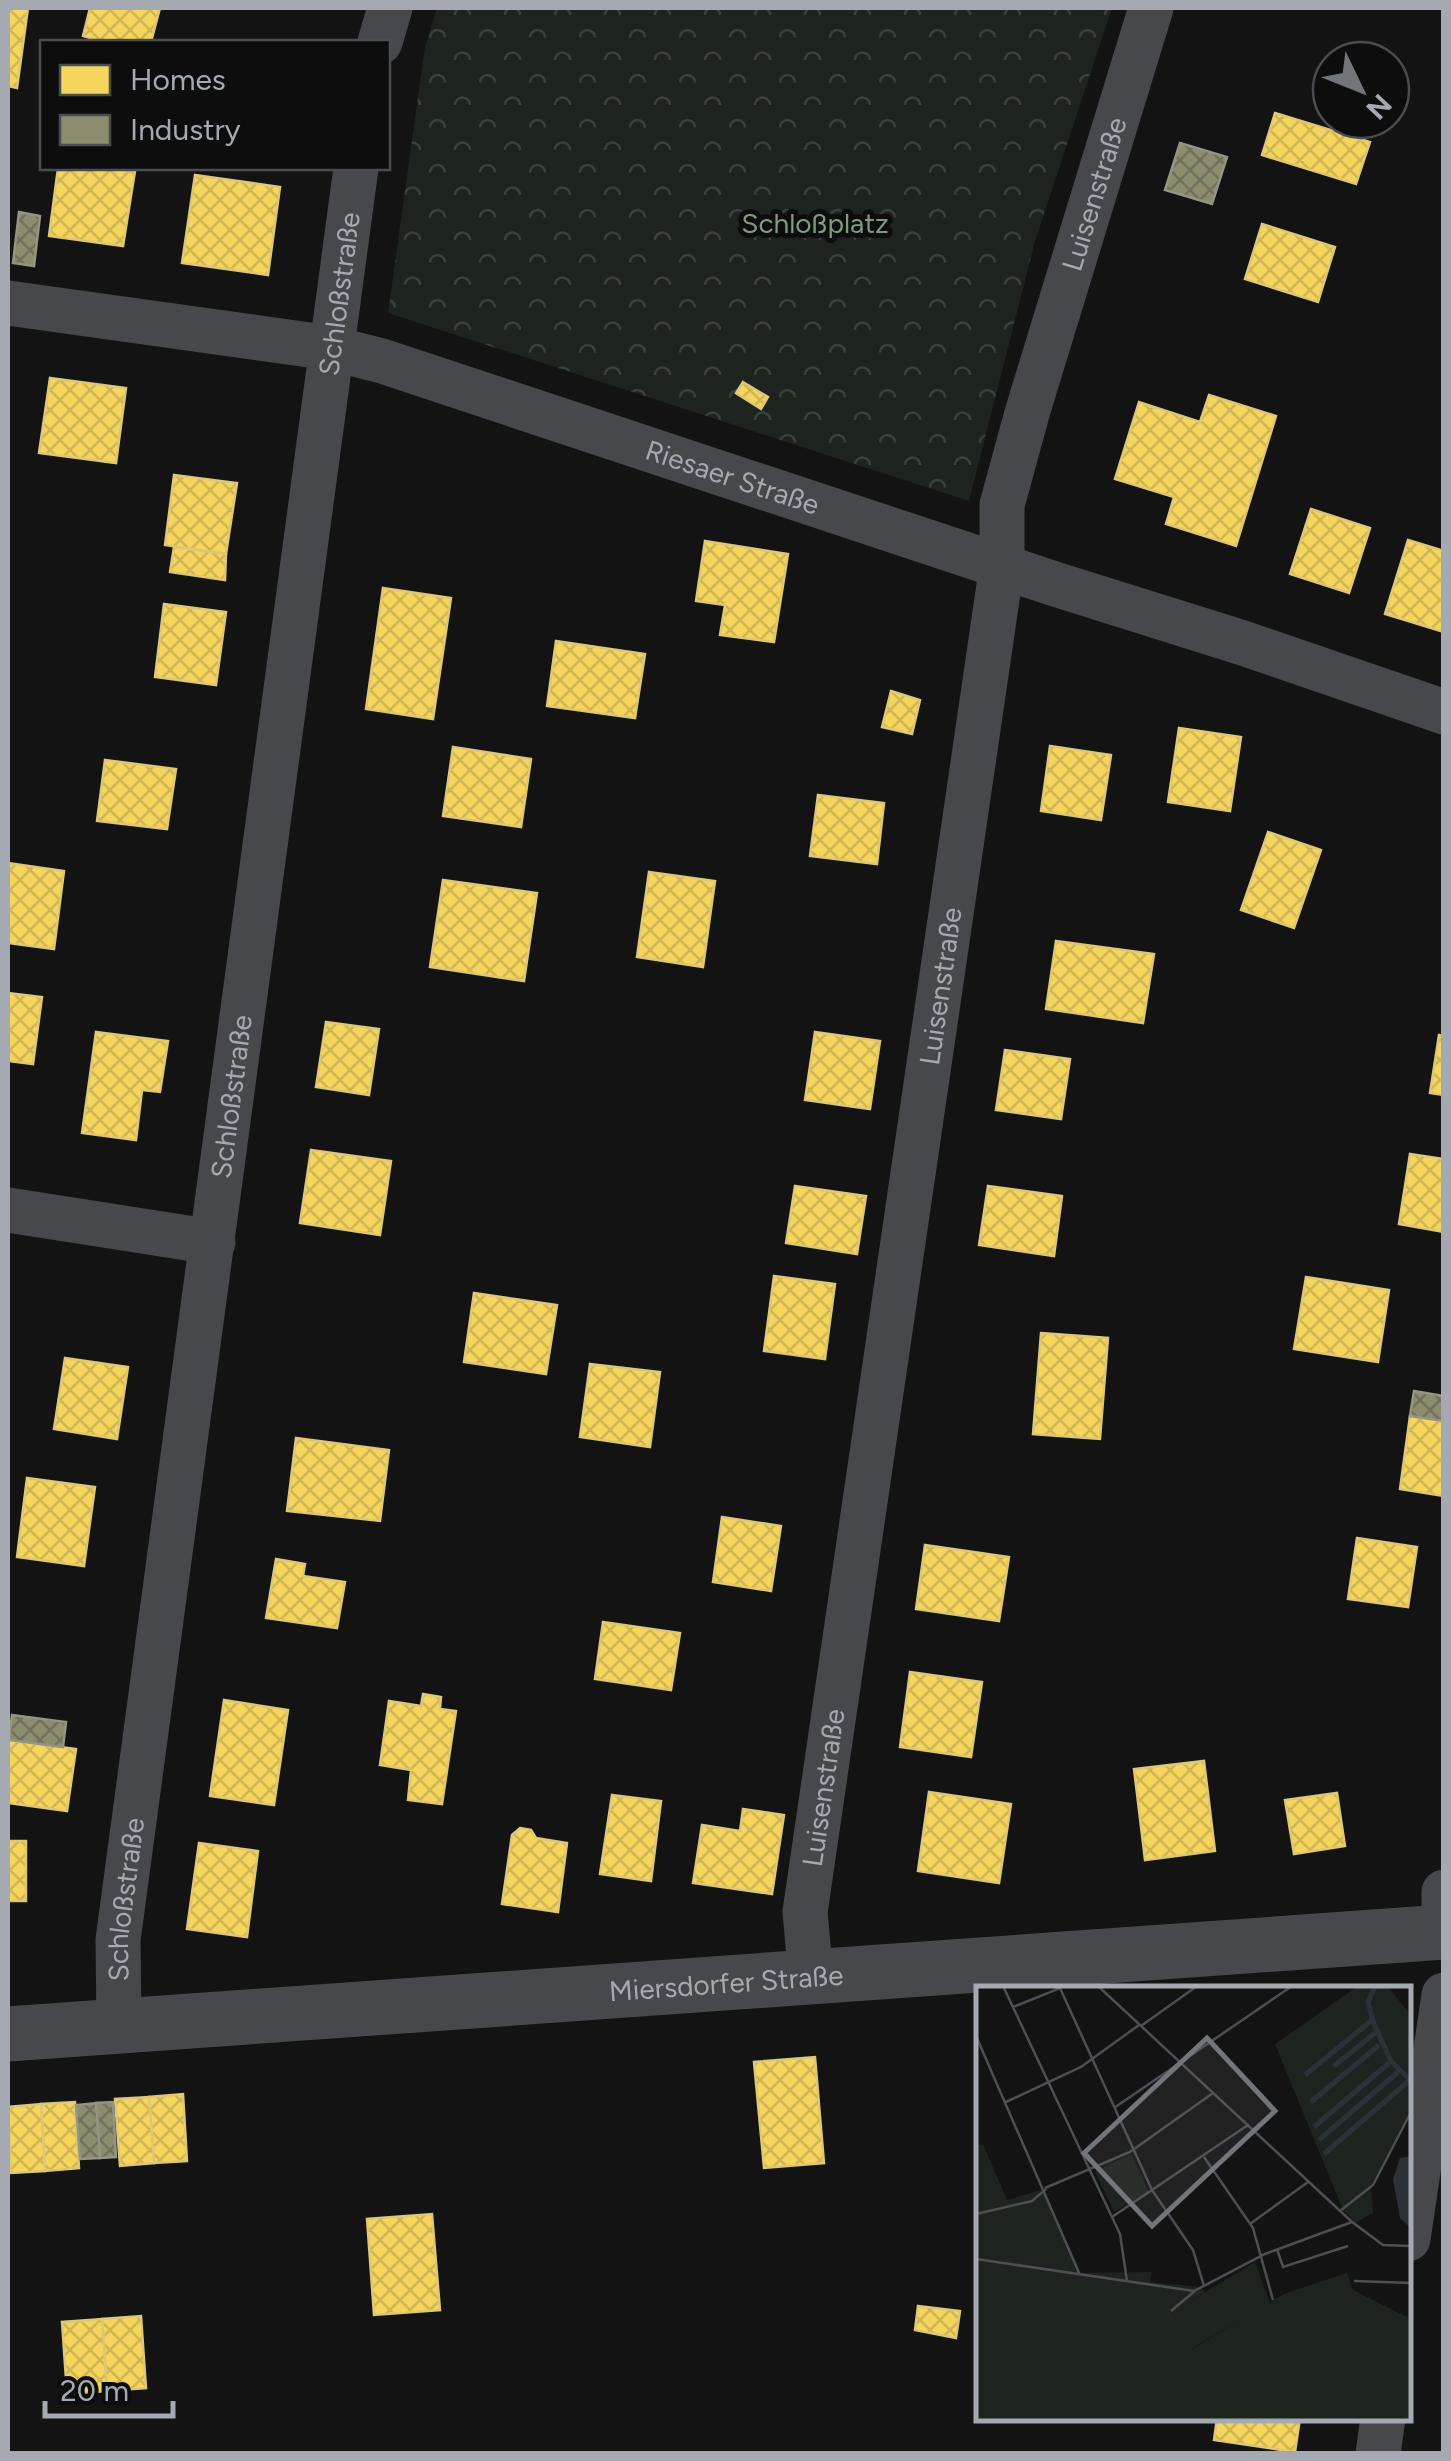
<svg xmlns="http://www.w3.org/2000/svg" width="1451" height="2461" font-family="Figtree,sans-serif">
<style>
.forest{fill:url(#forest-crowns)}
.homes{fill:url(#homes-cross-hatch);stroke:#dec876;stroke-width:2.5}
.industry{fill:url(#industry-cross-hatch);stroke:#949582;stroke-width:2.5}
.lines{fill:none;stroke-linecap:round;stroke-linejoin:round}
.minor{stroke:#47484c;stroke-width:45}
.tertiary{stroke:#47484c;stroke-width:55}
.labels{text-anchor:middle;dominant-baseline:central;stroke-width:10;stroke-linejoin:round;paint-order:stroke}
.street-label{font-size:28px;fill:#a5aab2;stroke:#0d0d0e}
.park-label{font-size:28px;fill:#7f9b80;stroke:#0d0d0e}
.inset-river{fill:none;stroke:#2b3237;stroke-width:5}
.inset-road{fill:none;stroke:#4d4f53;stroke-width:2.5}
.view{fill:#72757a;fill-opacity:0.15;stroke:#72757a;stroke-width:5}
.inset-edge{fill:none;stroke:#a5aab2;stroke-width:5}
</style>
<defs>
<pattern id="forest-crowns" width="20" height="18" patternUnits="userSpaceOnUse" patternTransform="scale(2.5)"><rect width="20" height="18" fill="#1d231e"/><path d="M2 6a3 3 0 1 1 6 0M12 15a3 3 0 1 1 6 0" fill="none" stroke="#3b403c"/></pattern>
<pattern id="homes-cross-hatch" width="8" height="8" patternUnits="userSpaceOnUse" patternTransform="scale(2.5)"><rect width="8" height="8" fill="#f6d55c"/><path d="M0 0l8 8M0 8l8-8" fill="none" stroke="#cfb554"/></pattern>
<pattern id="industry-cross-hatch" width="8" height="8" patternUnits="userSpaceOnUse" patternTransform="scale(2.5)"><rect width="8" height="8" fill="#8c8c6e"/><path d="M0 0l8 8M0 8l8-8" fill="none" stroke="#71715d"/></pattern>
</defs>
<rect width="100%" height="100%" fill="#131313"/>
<polygon class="forest" points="437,8 1112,8 1035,241 969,501 388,313 425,47"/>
<g class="homes">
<polygon points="8,8 28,8 17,88 8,86"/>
<polygon points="90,8 160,8 151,42 103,42 83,36"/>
<polygon points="1275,113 1370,142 1356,184 1262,155"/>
<polygon points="58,168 107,168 135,171 123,246 49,236"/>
<polygon points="195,175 280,187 268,275 182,263"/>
<polygon points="1262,224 1335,247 1318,302 1245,279"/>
<polygon points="50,378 126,388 116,463 39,453"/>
<polygon points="743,382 768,397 761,409 736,393"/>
<polygon points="1209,395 1276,416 1236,546 1166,524 1174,497 1115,479 1139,402 1200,422"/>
<polygon points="174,475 237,483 226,554 165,545"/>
<polygon points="1311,509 1370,528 1349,593 1290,574"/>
<polygon points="1408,540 1444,551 1444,632 1385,614"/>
<polygon points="705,541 788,554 774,642 720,635 725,605 696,601"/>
<polygon points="174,547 226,554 225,580 170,572"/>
<polygon points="383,588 451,598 433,719 366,709"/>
<polygon points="164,604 226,612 216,685 155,677"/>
<polygon points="556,641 645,654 635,718 547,706"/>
<polygon points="891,691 920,700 912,734 882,727"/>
<polygon points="1179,728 1241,737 1230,811 1168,802"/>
<polygon points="1050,746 1111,755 1101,820 1041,811"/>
<polygon points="453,747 531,759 521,827 443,816"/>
<polygon points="105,760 176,769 167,829 97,821"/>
<polygon points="818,795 884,803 877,864 810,856"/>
<polygon points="1268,832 1321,850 1294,928 1241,910"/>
<polygon points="8,863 64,871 54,949 8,943"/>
<polygon points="649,872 715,881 703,967 637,957"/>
<polygon points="443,880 537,893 524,981 430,967"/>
<polygon points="1056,941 1154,954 1143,1023 1046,1009"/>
<polygon points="8,993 42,997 33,1064 8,1061"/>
<polygon points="326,1022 379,1029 369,1095 316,1087"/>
<polygon points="96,1032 168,1041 160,1092 142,1090 136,1140 82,1133"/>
<polygon points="815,1032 880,1041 870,1109 805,1100"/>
<polygon points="1439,1035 1444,1036 1444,1095 1430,1093"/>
<polygon points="1005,1050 1070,1059 1061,1119 996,1110"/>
<polygon points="311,1150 391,1161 380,1235 300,1223"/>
<polygon points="1410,1154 1444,1159 1444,1232 1399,1224"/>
<polygon points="795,1186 866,1196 857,1254 786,1243"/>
<polygon points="988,1186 1062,1196 1054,1256 979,1245"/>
<polygon points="774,1276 835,1284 825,1359 764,1351"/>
<polygon points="1306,1277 1389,1290 1378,1362 1294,1349"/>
<polygon points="474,1293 557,1305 546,1374 464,1362"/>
<polygon points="1041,1333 1108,1338 1100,1439 1033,1434"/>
<polygon points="65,1358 128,1367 117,1439 54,1429"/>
<polygon points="590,1364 660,1372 650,1447 580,1437"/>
<polygon points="1410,1416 1444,1421 1444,1496 1400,1489"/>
<polygon points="296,1438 389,1450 380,1521 287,1511"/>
<polygon points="27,1478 95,1487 84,1566 17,1557"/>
<polygon points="722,1517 781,1526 771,1591 713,1582"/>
<polygon points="1357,1538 1417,1547 1408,1607 1348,1599"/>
<polygon points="925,1545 1009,1557 999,1621 916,1609"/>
<polygon points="276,1559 305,1564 303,1576 345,1582 337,1628 266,1618"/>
<polygon points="603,1622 680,1633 671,1690 595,1679"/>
<polygon points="910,1672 982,1682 971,1757 900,1747"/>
<polygon points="423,1694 441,1697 440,1709 456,1711 442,1804 408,1800 411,1770 380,1765 389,1701 421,1706"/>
<polygon points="224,1700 288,1710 274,1805 210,1796"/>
<polygon points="9,1740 76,1749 67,1811 8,1803"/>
<polygon points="1204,1761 1215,1851 1145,1860 1134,1769"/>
<polygon points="929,1792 1011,1804 999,1883 918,1871"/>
<polygon points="1337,1793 1345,1846 1294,1854 1285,1800"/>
<polygon points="612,1795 661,1801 651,1881 600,1874"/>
<polygon points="743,1809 784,1815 772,1894 693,1883 702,1825 740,1831"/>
<polygon points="520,1828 531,1830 536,1838 567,1843 558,1912 502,1904 512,1835"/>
<rect x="8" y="1841" width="18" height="60"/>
<polygon points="199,1843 258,1851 247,1937 187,1929"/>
<polygon points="815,2057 824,2163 764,2168 754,2062"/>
<polygon points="183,2094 187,2161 154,2163 149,2097"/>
<polygon points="149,2097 154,2163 120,2166 115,2099"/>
<polygon points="75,2102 79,2168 45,2171 41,2104"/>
<polygon points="41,2104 45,2171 11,2173 8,2107"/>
<polygon points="432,2214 440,2310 374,2315 367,2219"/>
<polygon points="918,2306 960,2311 956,2338 915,2330"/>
<polygon points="141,2316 146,2388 107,2391 102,2319"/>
<polygon points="102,2319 107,2391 67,2394 62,2322"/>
<polygon points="1217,2418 1300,2418 1295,2452 1214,2440"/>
</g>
<g class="industry">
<polygon points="1180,143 1227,157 1212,204 1165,190"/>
<polygon points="19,212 40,216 34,266 13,263"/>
<polygon points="1414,1391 1444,1396 1444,1421 1410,1416"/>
<polygon points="12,1715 66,1722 63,1747 9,1740"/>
<polygon points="113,2102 116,2157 100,2158 96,2103"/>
<polygon points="96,2103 100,2158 80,2159 76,2105"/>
</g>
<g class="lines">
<g class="minor">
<polyline points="380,42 390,8"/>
<path id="s1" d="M 8,303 L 331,348 L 382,361 L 1058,585 L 1243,643 L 1444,712"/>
<polyline points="8,1210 213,1242"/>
<polyline points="1444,1892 1444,1922"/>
<path id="s2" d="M 811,1978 L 805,1912 L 1002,565 L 1002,505 L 1028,410 L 1151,8"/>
<path id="s3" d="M 119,2027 L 118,1940 L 356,168"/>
<polyline points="1408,2239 1444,1995"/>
<polyline points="1378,2454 1383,2418"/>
</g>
<path class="tertiary" id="s4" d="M 8,2034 L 1444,1932"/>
</g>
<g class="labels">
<g class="street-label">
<text stroke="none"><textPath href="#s2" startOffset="1812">Luisenstraße</textPath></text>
<text stroke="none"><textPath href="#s3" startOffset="1748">Schloßstraße</textPath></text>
<text stroke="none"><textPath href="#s1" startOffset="748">Riesaer Straße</textPath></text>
<text stroke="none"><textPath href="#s2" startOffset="1002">Luisenstraße</textPath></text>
<text stroke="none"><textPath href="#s3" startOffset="938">Schloßstraße</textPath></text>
<text stroke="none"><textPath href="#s2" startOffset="192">Luisenstraße</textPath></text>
<text stroke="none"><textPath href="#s3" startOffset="128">Schloßstraße</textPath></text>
<text stroke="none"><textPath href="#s4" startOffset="720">Miersdorfer Straße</textPath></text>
</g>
<g class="park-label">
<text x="815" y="223">Schloßplatz</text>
</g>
</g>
<g transform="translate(976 1986)">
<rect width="435" height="435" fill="#131313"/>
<path d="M 382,0 L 411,0 L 435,29 L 435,125 L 395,199 L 397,227 L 379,237 L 367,224 L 299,58 ZM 279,276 L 294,317 L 215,363 L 196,326 Z" fill="#1d231e"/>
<path d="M 7,158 L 31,214 L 68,203 L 102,287 L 176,286 L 174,296 L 225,301 L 229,306 L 196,326 L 216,363 L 308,308 L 371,287 L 377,304 L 435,333 L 435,435 L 0,435 L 0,160 ZM 155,168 L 173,206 L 138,226 L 119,186 Z" fill="#1d231e"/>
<path d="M 435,170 L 435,242 L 424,232 L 417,193 L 424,172 Z" fill="#2b3237"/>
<path class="inset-river" d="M 399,0 L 392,16 L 398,38 L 415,75 L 434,94M 358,80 L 399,47M 329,89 L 396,34M 335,116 L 403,59M 338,141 L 413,77M 343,154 L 422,86M 348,168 L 434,94"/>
<path class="inset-road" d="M 27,0 L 144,248 L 151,295M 122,0 L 376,236M 37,21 L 84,2 L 176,204 L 217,264 L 228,300M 165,40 L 221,0M 0,50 L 104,289M 30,116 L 105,81 L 163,39M 138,122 L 316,0M 228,171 L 277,242 L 297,314M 69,202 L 154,166 L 237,107M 364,225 L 397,199 L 435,126M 0,228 L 56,215 L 70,203M 136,231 L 272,139M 274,238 L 332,196M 301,263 L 307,281 L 372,260M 0,273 L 218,305 L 289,268 L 376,236 L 407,259 L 435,260M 378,295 L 435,297M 195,325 L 220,304"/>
<path class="view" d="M 231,52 L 299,125 L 176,240 L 108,167 Z"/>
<rect width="435" height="435" class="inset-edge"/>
</g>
<rect width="1451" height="2461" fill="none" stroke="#a5aab2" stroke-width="20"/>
<rect x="40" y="40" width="350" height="130" fill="#0d0d0e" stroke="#4a4c50" stroke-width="2.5"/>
<rect x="60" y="65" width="50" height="30" fill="#f6d55c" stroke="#4a4c50" stroke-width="2.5"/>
<text x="130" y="90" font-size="30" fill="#a5aab2">Homes</text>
<rect x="60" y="115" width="50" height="30" fill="#8c8c6e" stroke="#4a4c50" stroke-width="2.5"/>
<text x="130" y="140" font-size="30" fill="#a5aab2">Industry</text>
<g transform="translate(1361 90) rotate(133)"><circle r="48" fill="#0d0d0e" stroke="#4a4c50" stroke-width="2.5"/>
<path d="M0-8L18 38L0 25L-18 38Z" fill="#72757a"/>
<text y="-15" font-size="28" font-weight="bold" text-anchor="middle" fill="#a5aab2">N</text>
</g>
<path d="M45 2401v15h128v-15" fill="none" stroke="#a5aab2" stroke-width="5"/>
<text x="60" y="2401" font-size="30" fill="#a5aab2" stroke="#0d0d0e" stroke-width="8" paint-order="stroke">20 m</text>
</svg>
